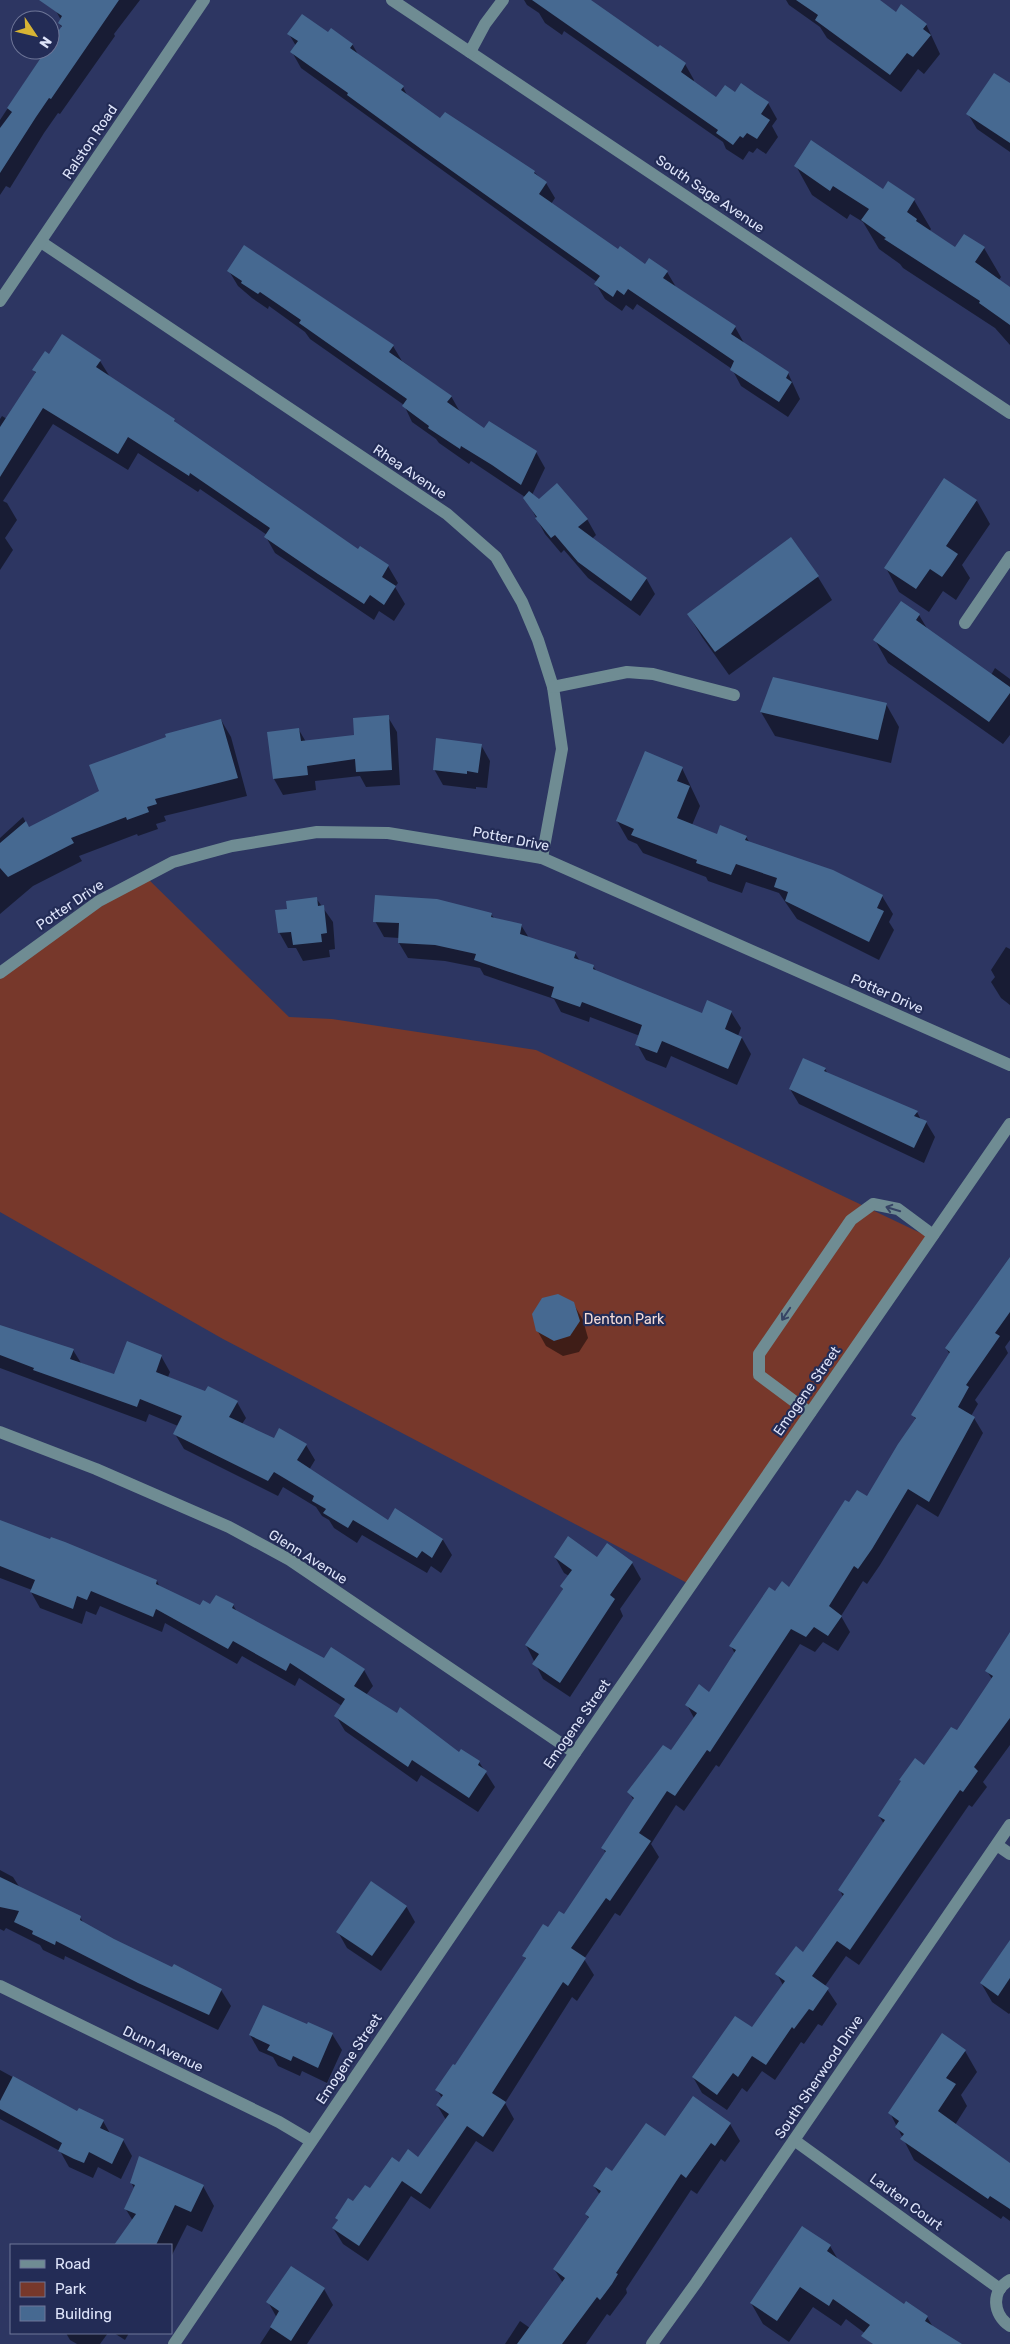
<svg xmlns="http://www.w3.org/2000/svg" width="1010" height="2344" font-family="Rubik,sans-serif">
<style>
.green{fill:#77382b}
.shadow{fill:#0007}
.building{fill:#466991}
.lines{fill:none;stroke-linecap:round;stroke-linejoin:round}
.minor{stroke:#6f8c93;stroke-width:12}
.oneway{stroke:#364465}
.labels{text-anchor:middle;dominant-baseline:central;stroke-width:4.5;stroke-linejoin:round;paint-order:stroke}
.street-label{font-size:14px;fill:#dee4fa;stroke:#232c56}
.park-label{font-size:14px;fill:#f7ddd7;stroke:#232c56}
</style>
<rect width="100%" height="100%" fill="#2d3662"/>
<polygon class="green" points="146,877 289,1017 332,1019 536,1050 931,1238 691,1585 223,1339 0,1212 0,973"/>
<g class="shadow">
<polygon points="63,0 140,0 114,34 115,36 60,114 58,113 44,133 10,188 6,186 0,195 0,120 46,50 50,50 50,45 62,28 59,23 61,20 56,11"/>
<polygon points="524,0 587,0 658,49 685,64 694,80 693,82 717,99 735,94 768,103 777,119 772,126 778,137 766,154 757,148 753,153 749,151 743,160 726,149 723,142 564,31 562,35 545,23 539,13 527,5"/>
<polygon points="786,0 877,0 896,14 926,24 940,54 924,74 918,69 901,92 827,38 820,27 789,5"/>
<polygon points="289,34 328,34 352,44 359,56 403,87 408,97 441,120 534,172 546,183 555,198 551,204 618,250 645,265 667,272 676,287 735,327 744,343 788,373 800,399 788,417 741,386 732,369 637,304 633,310 626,305 622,311 605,299 596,284 597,282 301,68 292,52 296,46"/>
<polygon points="1010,85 1010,152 977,129 968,114"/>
<polygon points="796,166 914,200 931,229 929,232 955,249 984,248 1001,277 999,280 1010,288 1010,345 995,328 903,268 900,264 879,249 863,222 850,214 847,219 812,195"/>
<polygon points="229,271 393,346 402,361 451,396 460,412 485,430 536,452 545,468 532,495 539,500 587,519 596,535 592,539 646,578 655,594 640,616 588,578 564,550 561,553 545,534 525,497 471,461 469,464 439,443 436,439 412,422 404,405 310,339 305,332 269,306 268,309 252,298 238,286"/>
<polygon points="50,355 100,361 110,377 174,420 176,424 358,551 360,548 388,566 398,583 395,587 405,604 394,621 379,611 374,620 275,553 266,537 267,535 200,489 198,492 138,453 128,470 53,424 3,501 7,503 17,520 5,538 13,550 0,570 0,419 2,416 7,419 36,374 34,370"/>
<polygon points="945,480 977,501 990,524 962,565 970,578 956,600 943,591 929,612 899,592 886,568"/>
<polygon points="818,577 832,600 729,675 702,637 688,614"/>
<polygon points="919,615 928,630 991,675 995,668 1010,679 1010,735 1003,744 888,663 875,640"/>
<polygon points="886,704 899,727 891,763 775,736 761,712"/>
<polygon points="388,717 397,732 400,785 366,787 360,776 315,781 316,790 283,795 274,779 268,734 299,730 306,742 355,736"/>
<polygon points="221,720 231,737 247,796 164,816 166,821 156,824 158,829 138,836 137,834 79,856 82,861 33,886 0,914 0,838 23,817 29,829 101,792"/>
<polygon points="481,745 490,761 487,788 476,787 476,789 443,785 434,769"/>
<polygon points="682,768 700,806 692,825 718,835 746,837 750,843 882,896 893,914 889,922 894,930 879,960 797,919 779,893 746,882 742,893 708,881 706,877 643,853 637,844 628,840 617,821"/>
<polygon points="316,898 333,922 335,949 329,950 330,957 303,961 296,948 288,948 279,932 288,910"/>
<polygon points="491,914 494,918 521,925 529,938 575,953 580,961 593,966 597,972 703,1014 731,1012 741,1028 738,1036 742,1038 751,1054 737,1085 671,1056 666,1068 646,1060 637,1044 640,1036 590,1017 589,1022 561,1012 554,999 484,975 480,968 445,961 408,958 399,943 399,938 384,937 375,921"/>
<polygon points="1006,947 1010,949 1010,1005 1001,998 991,982 995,977 991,970"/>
<polygon points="825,1069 828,1074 917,1112 921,1120 926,1122 935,1137 924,1163 799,1104 790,1089"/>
<polygon points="1010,1264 1010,1340 1005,1347 1008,1353 975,1400 978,1404 971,1416 974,1418 983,1433 938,1517 917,1504 880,1565 867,1584 863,1581 841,1616 850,1632 838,1651 823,1642 815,1652 800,1644 719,1767 716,1765 684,1811 676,1805 651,1844 659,1857 620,1916 615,1913 584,1959 594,1975 577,2001 572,1997 505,2103 514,2119 493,2152 476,2141 430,2209 411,2196 368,2261 343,2244 333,2228 338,2221 337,2218 400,2164 419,2158 446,2120 437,2105 442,2098 437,2090 455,2067 526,1960 524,1956 548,1929 564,1916 606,1854 603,1848 634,1801 629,1792 671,1752 694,1718 687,1705 710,1693 735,1654 731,1646 775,1592 790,1589 849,1504 868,1498 916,1420 913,1415 950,1355 946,1348"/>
<polygon points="573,1303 583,1320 588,1338 579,1352 563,1356 546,1346 537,1330"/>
<polygon points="0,1326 73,1350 81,1363 115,1375 161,1356 170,1372 168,1377 205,1393 237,1402 246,1418 242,1424 274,1440 306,1445 315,1460 309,1470 388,1522 443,1540 452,1555 441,1573 431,1566 427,1573 362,1535 357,1543 334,1528 329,1520 322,1516 316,1507 283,1487 278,1496 184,1449 175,1434 178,1426 149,1414 146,1422 0,1368"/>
<polygon points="0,1522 157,1581 160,1588 201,1607 233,1605 237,1612 325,1660 364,1670 373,1686 366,1695 459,1754 479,1762 495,1787 478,1812 421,1775 417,1782 345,1731 336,1716 342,1706 299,1678 295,1686 242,1656 237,1664 165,1623 162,1632 100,1606 96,1615 86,1611 82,1624 40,1608 31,1592 32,1590 0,1578"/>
<polygon points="607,1545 632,1563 641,1579 620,1609 623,1616 570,1697 543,1679 526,1645 563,1590 561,1587 569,1576 564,1573 555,1557 597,1559"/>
<polygon points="1010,1658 1010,1745 983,1782 987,1787 972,1807 969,1805 859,1965 846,1956 825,1986 837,2004 822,2026 818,2024 804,2044 801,2042 775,2080 762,2071 747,2092 742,2088 727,2110 702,2093 693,2077 752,2029 783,1985 777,1974 804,1953 843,1897 840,1890 884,1824 879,1816 957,1732 992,1679 987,1671"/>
<polygon points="0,1870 13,1877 20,1888 80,1917 84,1924 127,1947 221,1990 231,2006 218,2030 65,1956 64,1960 43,1950 40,1945 6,1928 4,1931 0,1929"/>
<polygon points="406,1906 415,1922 381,1971 347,1948 338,1932"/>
<polygon points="1010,1943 1010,2013 1009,2014 992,2002 981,1983"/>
<polygon points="307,2026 332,2034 342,2050 327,2083 302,2071 300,2076 278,2066 273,2057 259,2051 250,2035"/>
<polygon points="965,2051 977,2072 961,2095 967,2106 955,2125 1010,2164 1010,2221 1003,2216 1001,2219 914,2160 890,2113"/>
<polygon points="0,2070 78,2113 103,2121 111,2135 123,2140 132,2156 121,2179 98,2167 93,2178 69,2167 60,2151 0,2119"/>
<polygon points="730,2124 740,2141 725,2162 721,2159 697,2194 691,2190 626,2289 627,2293 610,2316 607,2314 586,2344 505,2344 520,2321 530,2328 563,2283 554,2269 589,2219 586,2214 600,2195 594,2186 665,2138"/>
<polygon points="131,2182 203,2186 214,2206 202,2232 187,2225 171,2257 171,2245 116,2245 133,2221 125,2208 134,2188"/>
<polygon points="803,2227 830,2246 839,2261 904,2306 927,2317 933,2327 949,2344 879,2344 846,2319 841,2326 813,2307 789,2342 763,2324 751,2303"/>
<polygon points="324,2289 333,2305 307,2344 260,2344 277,2318 268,2302"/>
<polygon points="66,2333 108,2333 100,2344 77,2344 70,2340"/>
<polygon points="114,2333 129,2333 125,2340"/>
</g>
<g class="building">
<polygon points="39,0 119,0 51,99 49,98 36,117 0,173 0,128 12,112 7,108 46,50 50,50 50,42 62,26 58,23 62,16"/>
<polygon points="532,0 591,0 658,47 660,45 686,63 681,72 716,97 725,85 735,92 741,83 755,93 769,102 761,114 770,120 757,139 747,133 743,138 740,136 733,145 716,133 718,130"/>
<polygon points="796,0 880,0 896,12 901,4 927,24 923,29 931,35 913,57 907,53 890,75 815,20 818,15"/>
<polygon points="302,14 328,32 331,28 353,44 350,48 404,86 401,90 440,118 445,112 535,171 534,173 547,182 539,194 618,249 620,246 645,264 649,258 668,271 663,278 736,326 731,334 789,372 786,378 792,382 779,402 730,370 734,361 628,289 624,295 617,290 613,297 594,284 600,276 421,149 347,95 348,93 290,52 298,41 287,34"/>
<polygon points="994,73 1010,83 1010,143 966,114"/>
<polygon points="811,140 883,189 888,181 915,199 907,212 917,219 916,221 955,247 964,234 985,247 975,262 1010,287 1010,325 979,303 980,301 884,239 886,238 861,220 869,209 833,186 830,191 794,166"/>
<polygon points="244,245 394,345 389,352 452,396 447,402 484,428 489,421 537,451 521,485 492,465 461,446 460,449 428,428 429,426 402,406 407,399 299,323 301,320 260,292 258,294 241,283 242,281 227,271"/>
<polygon points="62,334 101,360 96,367 175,419 174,421 358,549 360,546 389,565 382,577 396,586 384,605 370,595 364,604 318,574 264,537 270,528 190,473 189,476 128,437 118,454 43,408 0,477 0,427 36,372 32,370 45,351 49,354"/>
<polygon points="944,478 977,500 946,546 958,554 950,566 942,577 930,569 916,589 884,568"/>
<polygon points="557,483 588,519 578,527 647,578 631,601 578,562 555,535 551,538 535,518 537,517 523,498 529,491 539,499"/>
<polygon points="791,537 819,576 715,652 687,614"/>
<polygon points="901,601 920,614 916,620 1010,687 1010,693 989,722 873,640"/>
<polygon points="773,677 887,703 878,740 760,712"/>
<polygon points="389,715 392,770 356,772 355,759 307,766 308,775 273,779 267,732 299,728 301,741 354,735 353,718"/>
<polygon points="221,719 238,778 155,799 157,804 147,807 149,812 127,820 126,817 71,838 74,843 8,877 0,868 0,843 26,821 29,827 99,791 89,765 166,737 165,734"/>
<polygon points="436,738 482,744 478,773 467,771 467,774 433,770"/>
<polygon points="645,751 683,767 677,781 690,786 677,818 717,834 720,825 747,836 745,840 833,870 883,895 877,908 884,911 869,942 785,901 788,892 774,887 777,878 736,864 731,875 696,863 697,860 631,835 634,829 616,821"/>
<polygon points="375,895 437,899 492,913 491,917 522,924 520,934 576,952 574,958 594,965 593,969 702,1013 707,1000 732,1011 725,1029 742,1037 728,1069 662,1041 657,1053 635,1045 642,1025 582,1002 580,1007 551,997 554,987 474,960 476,954 435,945 398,943 399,923 373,922"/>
<polygon points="317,897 318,906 324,905 327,933 321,934 322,942 293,945 291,932 278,933 275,910 287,909 286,901"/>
<polygon points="803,1058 826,1068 824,1071 918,1111 914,1116 927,1121 914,1148 789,1089"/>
<polygon points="1010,1257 1010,1312 995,1333 1000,1336 966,1385 969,1387 958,1407 975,1417 929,1502 908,1489 872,1549 858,1569 854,1566 829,1606 842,1616 828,1636 814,1627 806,1637 791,1629 710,1752 707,1750 675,1796 667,1791 639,1833 651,1841 610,1901 606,1898 571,1948 586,1958 568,1986 563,1982 492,2093 506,2102 483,2137 467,2126 421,2194 402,2181 359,2246 332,2228 338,2220 335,2218 348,2198 353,2201 365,2185 370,2188 392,2157 399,2162 408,2149 418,2157 449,2114 436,2105 443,2095 435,2090 453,2064 455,2065 526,1958 522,1956 543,1924 548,1927 559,1911 564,1914 606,1851 601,1848 634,1798 627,1792 663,1745 671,1750 697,1713 685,1705 699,1684 709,1692 736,1650 729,1646 769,1587 775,1591 782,1581 789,1587 845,1500 849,1502 857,1490 867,1496 898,1444 916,1418 911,1415 950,1352 945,1348"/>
<polygon points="558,1294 574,1302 580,1321 570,1336 554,1341 536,1331 532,1314 542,1298"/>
<polygon points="0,1325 74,1349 70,1359 114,1374 127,1341 162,1355 156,1372 205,1391 208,1386 238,1401 229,1417 274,1438 279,1428 307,1444 297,1460 388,1520 395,1508 443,1539 432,1558 422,1551 417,1558 353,1520 348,1528 323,1513 326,1509 312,1501 314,1496 274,1472 268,1481 173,1434 182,1416 140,1399 137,1407 33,1370 34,1368 0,1355"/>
<polygon points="0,1520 50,1539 51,1537 65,1542 157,1580 156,1584 200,1605 203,1600 210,1604 216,1595 234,1604 232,1608 324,1658 331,1647 365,1669 354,1686 397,1713 400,1707 459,1752 461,1749 480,1761 478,1765 487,1771 469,1798 412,1760 408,1767 334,1716 345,1699 290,1663 286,1671 233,1641 228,1649 156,1609 153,1617 91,1591 87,1600 77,1596 73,1609 30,1592 35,1580 0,1566"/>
<polygon points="568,1536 597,1557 607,1543 633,1562 610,1595 615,1599 560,1683 532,1664 539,1654 525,1645 563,1589 560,1586 572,1570 554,1557"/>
<polygon points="1010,1632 1010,1718 974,1767 978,1771 963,1792 960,1790 850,1950 837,1941 812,1976 829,1988 813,2011 809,2009 794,2029 792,2027 766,2065 752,2056 738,2077 733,2073 717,2095 692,2077 735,2016 752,2027 785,1981 775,1974 796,1946 803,1952 844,1894 838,1890 885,1820 878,1816 901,1781 899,1780 915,1758 924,1765 951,1727 957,1730 993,1676 985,1671"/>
<polygon points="0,1877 81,1916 80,1920 114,1939 172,1967 174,1964 222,1989 209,2015 138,1983 56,1941 55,1945 32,1934 33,1931 14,1922 19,1911 0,1907"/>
<polygon points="371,1881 407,1906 372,1956 336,1932"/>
<polygon points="1010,1940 1010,1978 998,1996 980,1983"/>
<polygon points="263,2005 307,2024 308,2022 333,2033 318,2068 293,2056 291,2061 267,2050 270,2045 249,2035"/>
<polygon points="942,2033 966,2050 946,2078 956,2084 938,2111 1010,2163 1010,2209 990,2196 988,2199 900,2139 904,2134 895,2127 899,2121 888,2113"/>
<polygon points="13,2076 77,2111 79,2108 104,2120 100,2128 124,2139 112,2164 89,2152 84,2163 74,2159 58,2151 62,2143 0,2109 0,2101"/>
<polygon points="693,2096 731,2123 715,2146 711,2143 686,2178 681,2174 616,2273 618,2274 612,2284 600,2300 597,2297 562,2344 517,2344 565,2278 553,2269 589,2217 585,2214 601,2191 593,2186 606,2167 612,2171 646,2123 665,2136"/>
<polygon points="139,2156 204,2185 191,2212 175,2205 156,2245 114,2245 136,2214 124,2209 135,2185 130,2183"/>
<polygon points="802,2226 831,2245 827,2251 904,2304 906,2301 928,2316 925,2321 962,2344 873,2344 861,2336 870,2325 833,2299 829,2306 800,2287 777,2321 750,2303"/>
<polygon points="291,2266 325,2288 291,2341 270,2327 279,2311 266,2302"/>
</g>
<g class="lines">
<g class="minor">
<polyline points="392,0 1010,413"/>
<polyline points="470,52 485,24 503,0"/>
<polyline points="41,242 447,514 496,557 522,602 538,640 553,687 562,749 542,858"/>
<polyline points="0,301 204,0"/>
<polyline points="965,623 1010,557"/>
<polyline points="553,687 627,672 653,674 734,695"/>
<polyline points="0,973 99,901 173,862 232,846 317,832 388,833 542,858 1010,1065"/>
<polyline points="810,1413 759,1375 759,1354 851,1220 873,1204 898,1209 933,1235"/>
<polyline points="0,1432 96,1469 229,1527 290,1560 575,1753"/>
<polyline points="997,1845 1010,1854"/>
<polyline points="0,1986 279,2122 311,2141"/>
<polyline points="794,2140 1000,2289"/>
<path d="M 1010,2280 C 990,2291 993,2315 1010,2326"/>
<polyline points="174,2344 575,1753 1010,1124"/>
<polyline points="652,2344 696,2283 1010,1825"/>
</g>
</g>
<defs><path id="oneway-shaft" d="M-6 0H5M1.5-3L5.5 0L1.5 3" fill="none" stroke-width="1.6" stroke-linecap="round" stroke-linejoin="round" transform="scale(1.25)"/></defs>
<g class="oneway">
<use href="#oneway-shaft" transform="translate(893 1209) rotate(-163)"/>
<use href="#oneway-shaft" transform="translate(786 1314) rotate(124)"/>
</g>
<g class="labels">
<g class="street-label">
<text transform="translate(90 142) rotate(-56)">Ralston Road</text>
<text transform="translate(710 194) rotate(34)">South Sage Avenue</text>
<text transform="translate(410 472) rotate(34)">Rhea Avenue</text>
<text transform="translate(511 839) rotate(11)">Potter Drive</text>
<text transform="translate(70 905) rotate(-34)">Potter Drive</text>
<text transform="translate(887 994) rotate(24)">Potter Drive</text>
<text transform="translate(807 1391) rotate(-55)">Emogene Street</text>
<text transform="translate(308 1557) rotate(32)">Glenn Avenue</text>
<text transform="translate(577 1724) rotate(-55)">Emogene Street</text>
<text transform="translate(163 2049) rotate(26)">Dunn Avenue</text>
<text transform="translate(349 2059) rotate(-56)">Emogene Street</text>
<text transform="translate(819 2077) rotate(-56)">South Sherwood Drive</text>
<text transform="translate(906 2202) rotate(36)">Lauten Court</text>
</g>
<g class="park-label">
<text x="624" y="1319">Denton Park</text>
</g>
</g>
<rect x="10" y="2244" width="162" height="90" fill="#232c56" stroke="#6e7698"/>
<rect x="20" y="2260" width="25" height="8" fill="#6f8c93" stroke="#6e7698"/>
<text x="55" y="2269" font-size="15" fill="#dee4fa">Road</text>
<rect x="20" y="2282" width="25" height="15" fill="#77382b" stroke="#6e7698"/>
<text x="55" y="2294" font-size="15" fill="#dee4fa">Park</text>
<rect x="20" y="2306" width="25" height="15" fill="#466991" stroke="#6e7698"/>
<text x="55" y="2319" font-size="15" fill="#dee4fa">Building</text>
<g transform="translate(35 35) rotate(125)"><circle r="24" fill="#232c56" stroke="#6e7698"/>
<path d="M0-4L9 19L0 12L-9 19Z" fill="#d7b434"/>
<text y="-8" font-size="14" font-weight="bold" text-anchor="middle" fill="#dee4fa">N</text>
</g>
</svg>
